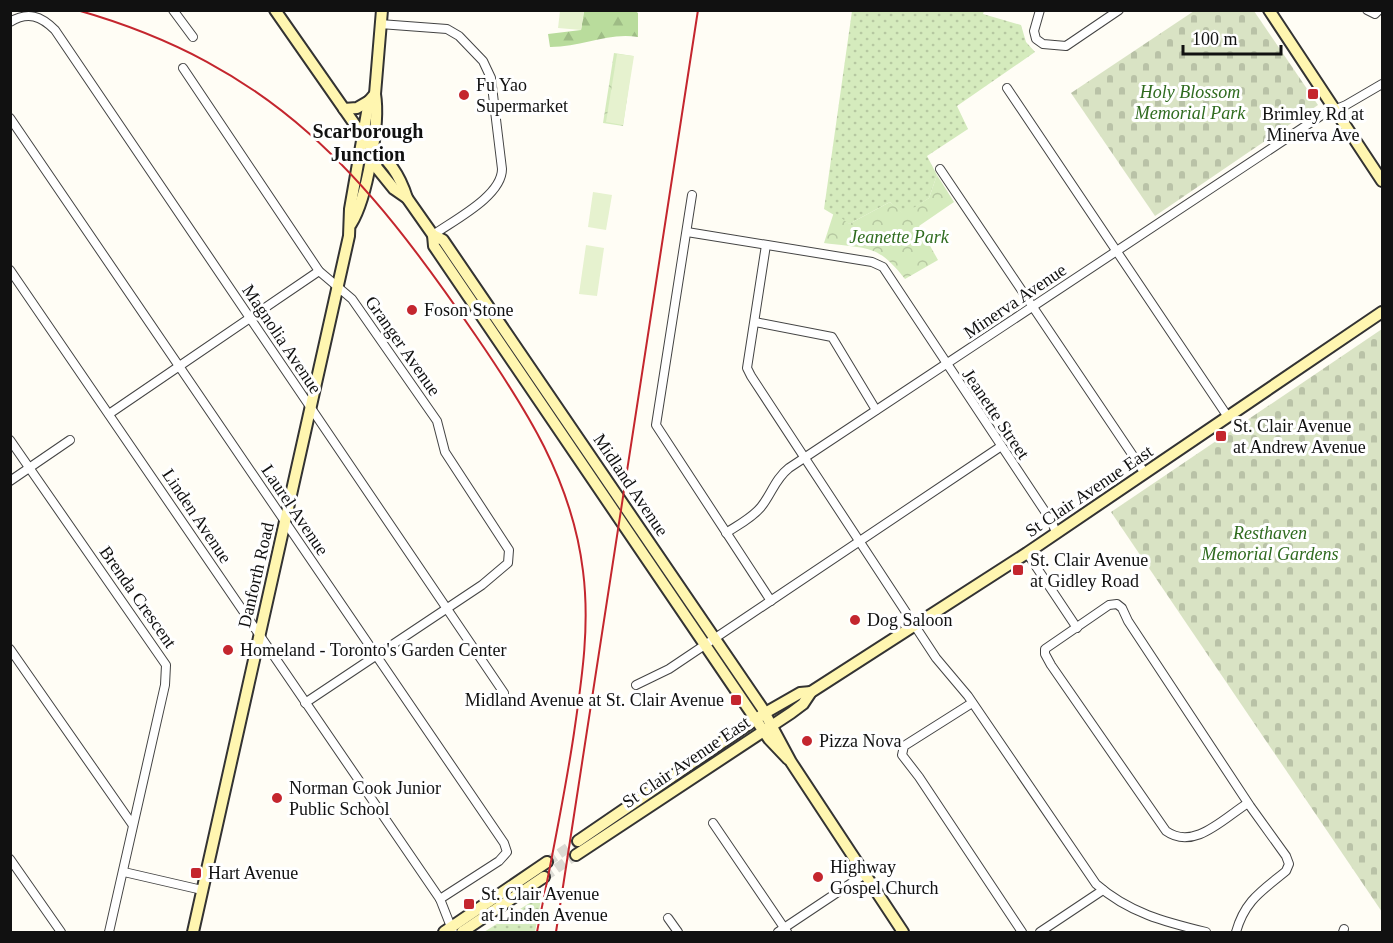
<svg xmlns="http://www.w3.org/2000/svg" width="1393" height="943" font-family="Georgia,serif">
<style>
.grass{fill:url(#grass-dots)}
.forest{fill:url(#forest-firs)}
.cemetery{fill:url(#cemetery-stones)}
.park{fill:url(#park-crowns)}
.pitch{fill:#e6f2cf}
.lines{fill:none;stroke-linecap:round;stroke-linejoin:round}
.secondary-tunnel{stroke:#dbdad3;stroke-width:10;stroke-dasharray:10 5;stroke-linecap:butt}
.minor-casing{stroke:#444;stroke-width:10}
.secondary-casing{stroke:#333;stroke-width:14}
.minor{stroke:#fff;stroke-width:8}
.secondary{stroke:#fff6b0;stroke-width:10}
.rail{stroke:#c4262e;stroke-width:2}
.poi-dot{fill:#c4262e;stroke:#fff;stroke-width:2}
.labels{text-anchor:middle;dominant-baseline:central;stroke-width:6;stroke-linejoin:round;paint-order:stroke}
.poi-label{font-size:18px;fill:#111;stroke:#fff;text-anchor:start}
.park-label{font-size:18px;font-style:italic;fill:#2f6b1f;stroke:#fff}
.street-label{font-size:18px;fill:#111;stroke:#fff}
.neighbourhood-label{font-size:20px;font-weight:bold;fill:#111;stroke:#fff}
</style>
<defs>
<pattern id="grass-dots" width="8" height="8" patternUnits="userSpaceOnUse" patternTransform="scale(1.5)"><rect width="8" height="8" fill="#d5ebbd"/><path d="M2 2h.1M6 6h.1" fill="none" stroke="#b6c8a1" stroke-width="1.8" stroke-linecap="round"/></pattern>
<pattern id="forest-firs" width="22" height="20" patternUnits="userSpaceOnUse" patternTransform="scale(1.5)"><rect width="22" height="20" fill="#b9dc9c"/><path d="M5 1l3.5 6h-7zM16 11l3.5 6h-7z" fill="#9ebc85"/></pattern>
<pattern id="cemetery-stones" width="16" height="16" patternUnits="userSpaceOnUse" patternTransform="scale(1.5)"><rect width="16" height="16" fill="#d9e3c4"/><path d="M2 7V4a2 2 0 0 1 4 0v3zM10 15v-3a2 2 0 0 1 4 0v3z" fill="#b9c2a7"/></pattern>
<pattern id="park-crowns" width="20" height="18" patternUnits="userSpaceOnUse" patternTransform="scale(1.5)"><rect width="20" height="18" fill="#d5ebbd"/><path d="M2 6a3 3 0 1 1 6 0M12 15a3 3 0 1 1 6 0" fill="none" stroke="#b6c8a1"/></pattern>
</defs>
<rect width="100%" height="100%" fill="#fffdf5"/>
<g class="grass">
<polygon points="852,11 984,11 983,14 1021,25 1026,42 1035,52 957,106 968,129 927,156 937,175 929,198 904,215 890,202 849,224 824,209"/>
<polygon points="542,894 535,932 484,932 542,895"/>
</g>
<path class="forest" d="M 634,10 L 638,13 L 638,37 C 608,32 583,47 550,47 L 548,34 L 581,30 L 584,11 Z"/>
<g class="cemetery">
<polygon points="1254,11 1318,105 1155,216 1071,93 1194,11"/>
<polygon points="1382,329 1382,912 1111,512"/>
</g>
<g class="park">
<polygon points="614,53 633,56 623,126 603,123"/>
<path d="M 937,175 L 954,202 L 919,226 L 938,260 L 905,279 C 877,243 867,249 824,243 L 834,212 L 849,224 L 890,202 L 904,214 L 929,198 Z"/>
</g>
<g class="pitch">
<polygon points="560,11 584,11 581,30 558,28"/>
<polygon points="617,54 634,56 623,125 606,122"/>
<polygon points="593,192 612,195 606,230 588,227"/>
<polygon points="586,245 604,248 597,296 579,294"/>
</g>
<g class="lines">
<g class="secondary-tunnel">
<polyline points="547,862 578,841"/>
<polyline points="544,877 576,855"/>
</g>
<defs>
<g id="minor">
<polyline points="173,10 193,37"/>
<polyline points="1040,10 1034,31 1036,39 1043,44 1066,46 1119,10"/>
<polyline points="1367,10 1375,14 1379,10"/>
<path d="M 10,22 C 28,11 41,16 55,30 L 504,693"/>
<path d="M 380,24 L 447,29 L 459,36 L 483,61 L 491,78 L 502,169 C 502,196 454,220 433,235"/>
<polyline points="183,68 319,271 352,299 437,421 445,452 509,550 508,563 482,585 305,703"/>
<polyline points="1007,88 1228,417"/>
<polyline points="10,118 504,843 507,852 499,861 440,899"/>
<polyline points="940,169 1144,472"/>
<polyline points="692,195 656,425 771,601"/>
<polyline points="687,232 872,262 883,267 1052,522 1056,533"/>
<path d="M 766,245 L 747,368 L 751,376 L 936,658 L 968,696 L 1096,884 C 1129,913 1165,922 1206,932"/>
<polyline points="10,270 440,899 453,932"/>
<polyline points="755,322 832,337 876,410"/>
<polyline points="109,414 319,271"/>
<polyline points="10,440 166,665 165,685 109,932"/>
<polyline points="10,481 70,440"/>
<path d="M 726,533 C 738,525 752,518 761,507 C 772,493 775,479 789,468 L 1322,115 L 1346,105 L 1382,84"/>
<polyline points="1027,553 1077,628"/>
<polyline points="10,649 132,824"/>
<polyline points="636,685 669,669 1000,447"/>
<polyline points="972,703 904,746 902,755 919,777 1022,932"/>
<polyline points="713,823 787,932"/>
<polyline points="10,859 61,932"/>
<polyline points="124,872 202,890"/>
<polyline points="668,918 678,932"/>
<polyline points="778,932 865,874"/>
<polyline points="1040,932 1103,890"/>
<path d="M 1236,932 C 1245,900 1262,891 1286,871 L 1289,864 L 1286,856 L 1250,806 L 1128,621 L 1122,608 L 1117,604 L 1109,605 L 1045,649 L 1045,654 L 1051,665 L 1166,831 C 1194,851 1224,818 1248,803"/>
<polyline points="1343,932 1344,929"/>
</g>
<g id="secondary">
<polyline points="275,10 372,149 377,168 394,189 407,198 433,235 443,240 762,708 791,762 903,932"/>
<polyline points="1269,10 1382,181"/>
<polyline points="344,109 357,108 369,101"/>
<path d="M 372,149 C 390,159 401,179 407,198"/>
<path d="M 351,224 C 367,198 380,124 375,94 L 382,10"/>
<polyline points="433,235 434,246 769,739 788,759"/>
<polyline points="578,841 765,713 800,693 811,692"/>
<polyline points="576,855 791,713 803,704 811,692 1027,553 1382,312"/>
<polyline points="193,932 349,236 350,209 369,101 375,94"/>
<polyline points="444,932 547,862"/>
<polyline points="462,932 544,877"/>
</g>
</defs>
<use href="#minor" class="minor-casing"/>
<use href="#secondary" class="secondary-casing"/>
<use href="#minor" class="minor"/>
<use href="#secondary" class="secondary"/>
<g class="rail">
<path d="M 77,10 C 274,66 365,174 476,336 C 526,409 572,480 583,571 C 590,626 582,678 574,733 C 564,800 550,866 537,932"/>
<polyline points="556,932 698,10"/>
</g>
</g>
<g class="poi-dot">
<rect x="1307" y="88" width="12" height="12" rx="3"/>
<circle cx="464" cy="95" r="6"/>
<circle cx="412" cy="310" r="6"/>
<rect x="1215" y="430" width="12" height="12" rx="3"/>
<rect x="1012" y="564" width="12" height="12" rx="3"/>
<circle cx="855" cy="620" r="6"/>
<circle cx="228" cy="650" r="6"/>
<rect x="730" y="694" width="12" height="12" rx="3"/>
<circle cx="807" cy="741" r="6"/>
<circle cx="277" cy="798" r="6"/>
<rect x="190" y="867" width="12" height="12" rx="3"/>
<circle cx="818" cy="877" r="6"/>
<rect x="463" y="898" width="12" height="12" rx="3"/>
</g>
<g class="labels">
<g class="poi-label">
<text x="476" y="85">Fu Yao<tspan x="476" dy="21">Supermarket</tspan></text>
<text x="1313" y="114" text-anchor="middle">Brimley Rd at<tspan x="1313" dy="21">Minerva Ave</tspan></text>
<text x="424" y="310">Foson Stone</text>
<text x="1233" y="426">St. Clair Avenue<tspan x="1233" dy="21">at Andrew Avenue</tspan></text>
<text x="1030" y="560">St. Clair Avenue<tspan x="1030" dy="21">at Gidley Road</tspan></text>
<text x="867" y="620">Dog Saloon</text>
<text x="240" y="650">Homeland - Toronto's Garden Center</text>
<text x="724" y="700" text-anchor="end">Midland Avenue at St. Clair Avenue</text>
<text x="819" y="741">Pizza Nova</text>
<text x="289" y="788">Norman Cook Junior<tspan x="289" dy="21">Public School</tspan></text>
<text x="830" y="867">Highway<tspan x="830" dy="21">Gospel Church</tspan></text>
<text x="208" y="873">Hart Avenue</text>
<text x="481" y="894">St. Clair Avenue<tspan x="481" dy="21">at Linden Avenue</tspan></text>
</g>
<g class="park-label">
<text x="1190" y="92">Holy Blossom<tspan x="1190" dy="21">Memorial Park</tspan></text>
<text x="899" y="237">Jeanette Park</text>
<text x="1270" y="533">Resthaven<tspan x="1270" dy="21">Memorial Gardens</tspan></text>
</g>
<g class="street-label">
<text transform="translate(1015 301) rotate(-34)">Minerva Avenue</text>
<text transform="translate(282 339) rotate(56)">Magnolia Avenue</text>
<text transform="translate(403 346) rotate(55)">Granger Avenue</text>
<text transform="translate(996 414) rotate(56)">Jeanette Street</text>
<text transform="translate(631 485) rotate(56)">Midland Avenue</text>
<text transform="translate(1089 491) rotate(-34)">St Clair Avenue East</text>
<text transform="translate(295 510) rotate(56)">Laurel Avenue</text>
<text transform="translate(197 516) rotate(56)">Linden Avenue</text>
<text transform="translate(256 575) rotate(-77)">Danforth Road</text>
<text transform="translate(138 597) rotate(55)">Brenda Crescent</text>
<text transform="translate(686 762) rotate(-34)">St Clair Avenue East</text>
</g>
<g class="neighbourhood-label">
<text x="368" y="131">Scarborough<tspan x="368" dy="23">Junction</tspan></text>
</g>
</g>
<rect width="1393" height="943" fill="none" stroke="#111111" stroke-width="24"/>
<path d="M1183 45v9h98v-9" fill="none" stroke="#111111" stroke-width="3"/>
<text x="1192" y="45" font-size="18" fill="#111111" stroke="#ffffff" stroke-width="4.5" paint-order="stroke">100 m</text>
</svg>
